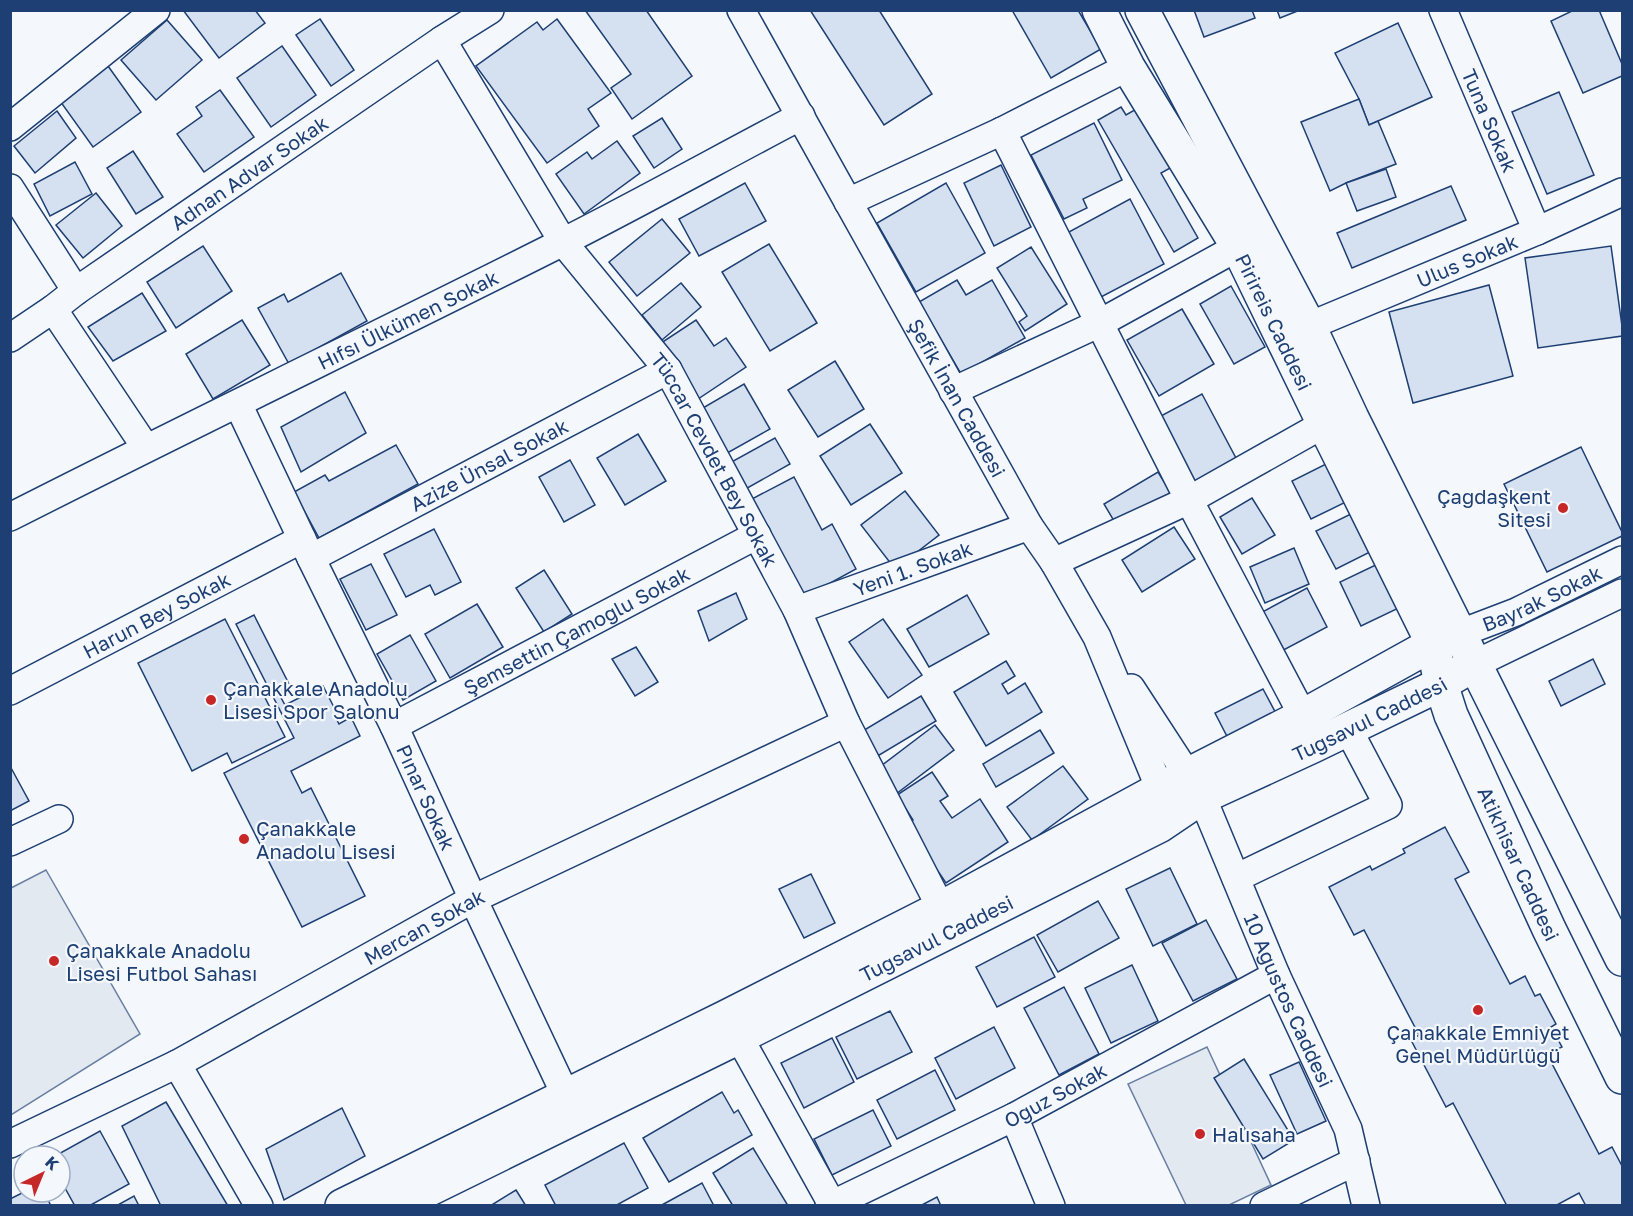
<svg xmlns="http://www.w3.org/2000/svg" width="1633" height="1216" font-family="'Golos Text',sans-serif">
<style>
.green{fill:#e3e9f0;stroke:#687fa3;stroke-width:1.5}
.building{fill:#d5e0f0;stroke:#1d3f73;stroke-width:1.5}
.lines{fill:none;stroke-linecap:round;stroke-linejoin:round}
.minor-casing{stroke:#1d3f73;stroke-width:30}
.major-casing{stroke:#1d3f73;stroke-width:36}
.highway-casing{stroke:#1d3f73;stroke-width:36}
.minor{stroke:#f4f7fb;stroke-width:27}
.major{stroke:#f4f7fb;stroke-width:33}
.highway{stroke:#f4f7fb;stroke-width:33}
.poi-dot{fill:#c62828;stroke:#f4f7fb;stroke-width:2}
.labels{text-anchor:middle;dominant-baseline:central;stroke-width:4.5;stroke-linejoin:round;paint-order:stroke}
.street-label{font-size:20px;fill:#1d3f73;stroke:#f4f7fb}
.poi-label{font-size:20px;fill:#1d3f73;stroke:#f4f7fb;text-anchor:start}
</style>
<rect width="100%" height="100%" fill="#f4f7fb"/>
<g class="green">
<polygon points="46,870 140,1034 11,1115 11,888"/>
<polygon points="1207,1047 1271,1185 1229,1205 1186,1205 1128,1084"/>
</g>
<g class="building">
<polygon points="183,10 255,10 265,23 219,58"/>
<polygon points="585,10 646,10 692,76 632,119 611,88 631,74"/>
<polygon points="810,10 879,10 932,94 884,125"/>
<polygon points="1012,10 1078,10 1101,49 1051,78"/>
<polygon points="1194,10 1252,10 1255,18 1204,37"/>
<polygon points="1277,10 1300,10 1280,18"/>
<polygon points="1574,10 1599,10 1622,64 1622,76 1583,93 1551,21"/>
<polygon points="320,19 354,70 331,86 296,35"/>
<polygon points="557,19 611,93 588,109 599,126 547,163 476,66 537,22 543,30"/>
<polygon points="167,20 202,60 156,100 121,60"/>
<polygon points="1398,23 1432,97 1369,125 1359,99 1335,53"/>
<polygon points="282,46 316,95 271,127 237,78"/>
<polygon points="108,66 141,112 93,147 60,101"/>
<polygon points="220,90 254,137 204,172 177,134 202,116 196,107"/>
<polygon points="1559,92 1594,175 1547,194 1512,112"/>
<polygon points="1359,99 1369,125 1378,121 1396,164 1346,183 1330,191 1301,122"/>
<polygon points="1121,107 1126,115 1138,108 1172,167 1161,173 1198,238 1174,252 1098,120"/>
<polygon points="57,111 76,138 35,173 14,146"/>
<polygon points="662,118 682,149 654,168 633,136"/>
<polygon points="1094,123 1122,180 1083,199 1087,208 1064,219 1031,155"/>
<polygon points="617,141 640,173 584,214 556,174 587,152 592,159"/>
<polygon points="133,151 163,197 136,214 107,168"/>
<polygon points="75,162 92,194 50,216 34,184"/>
<polygon points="1001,165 1031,227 994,246 964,183"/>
<polygon points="1386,169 1396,197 1357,211 1346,183"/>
<polygon points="745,183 766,221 699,256 679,219"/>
<polygon points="946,183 985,253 916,292 877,223"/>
<polygon points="1451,186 1466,220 1352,268 1337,233"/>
<polygon points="96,193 122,226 83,258 56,225"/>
<polygon points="1130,199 1164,264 1101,297 1067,233"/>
<polygon points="662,219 690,253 637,296 609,262"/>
<polygon points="769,244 817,323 770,351 722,272"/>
<polygon points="203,246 232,291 176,328 147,282"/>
<polygon points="1611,246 1622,326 1622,336 1538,348 1525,258"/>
<polygon points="1031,247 1067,304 1025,331 1019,322 1027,316 997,268"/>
<polygon points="341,273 367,321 289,364 258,308 284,294 288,302"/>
<polygon points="957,280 966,295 992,280 1025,338 961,374 919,302"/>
<polygon points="681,283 701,307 662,340 642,315"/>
<polygon points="1489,285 1513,376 1413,403 1389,312"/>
<polygon points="1231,286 1265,347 1234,364 1200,304"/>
<polygon points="142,293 166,331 113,361 88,327"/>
<polygon points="1182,309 1214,364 1159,396 1127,340"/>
<polygon points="242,320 270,365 213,399 186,354"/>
<polygon points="696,320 714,346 726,338 746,367 695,401 658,345"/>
<polygon points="835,361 864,409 818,437 788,390"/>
<polygon points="744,384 770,429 722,456 696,412"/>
<polygon points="345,392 366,433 301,472 281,427"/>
<polygon points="1202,394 1237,460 1194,483 1159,417"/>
<polygon points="870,424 902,473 851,505 820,456"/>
<polygon points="638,434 666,481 625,505 597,458"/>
<polygon points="775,438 790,464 742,491 726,465"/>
<polygon points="396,445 418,484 319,538 294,492 325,475 329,481"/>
<polygon points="1581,447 1622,532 1622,536 1547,572 1504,484"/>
<polygon points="570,460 595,505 564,522 539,477"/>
<polygon points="1332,461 1350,500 1311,519 1292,481"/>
<polygon points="1158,472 1171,493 1117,526 1104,504"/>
<polygon points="794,477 822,530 832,524 856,569 803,598 750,500"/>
<polygon points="905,491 939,535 895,569 861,525"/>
<polygon points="1252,498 1275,535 1242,554 1220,517"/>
<polygon points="1359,510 1378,548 1336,569 1316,531"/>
<polygon points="1174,527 1195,559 1142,592 1122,560"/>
<polygon points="434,529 461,582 435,595 430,585 406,597 384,554"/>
<polygon points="1294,548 1309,584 1265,603 1250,567"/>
<polygon points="1384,561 1405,605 1361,626 1340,582"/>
<polygon points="371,564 397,615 366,630 340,579"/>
<polygon points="544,570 572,614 544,632 516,588"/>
<polygon points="1307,588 1327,627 1276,654 1255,616"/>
<polygon points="736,593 747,619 709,641 698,611"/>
<polygon points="967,595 989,634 929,667 907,629"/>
<polygon points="477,604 503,647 450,678 425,634"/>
<polygon points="254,615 291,688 279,694 285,705 323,686 338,715 335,716 339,724 351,717 360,736 291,771 302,793 311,788 365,896 302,927 224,773 294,738 236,624"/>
<polygon points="225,619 285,737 232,763 227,753 192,771 138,663"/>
<polygon points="883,619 922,675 888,698 849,642"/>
<polygon points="410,635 436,681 403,700 377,654"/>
<polygon points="636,647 658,682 635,696 612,659"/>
<polygon points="1593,659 1605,684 1561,706 1549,681"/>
<polygon points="1006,661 1015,676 1002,684 1008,694 1025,683 1042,712 986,746 954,692"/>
<polygon points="1263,689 1280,721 1232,746 1215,713"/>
<polygon points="921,696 936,721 871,760 856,735"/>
<polygon points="935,725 954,750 896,794 877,769"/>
<polygon points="1040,730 1054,753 996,787 983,764"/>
<polygon points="10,766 29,801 10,811"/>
<polygon points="1063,766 1088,799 1032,840 1007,807"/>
<polygon points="932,772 948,796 940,801 952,818 980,799 1008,842 946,883 906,824 913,820 897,795"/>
<polygon points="1445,827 1469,872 1455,879 1510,984 1525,976 1535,996 1540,994 1556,1024 1551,1027 1562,1047 1547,1054 1599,1154 1612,1147 1622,1166 1622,1206 1586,1206 1579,1193 1555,1206 1507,1206 1453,1103 1446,1107 1411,1040 1419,1035 1364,930 1354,935 1329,887 1370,866 1372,870 1405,853 1403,849"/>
<polygon points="1170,868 1197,924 1153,946 1126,889"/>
<polygon points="811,874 835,923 804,938 779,889"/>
<polygon points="1098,901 1119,938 1058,972 1037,935"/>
<polygon points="1206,920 1237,979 1193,1001 1162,943"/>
<polygon points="1034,937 1055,977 997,1007 976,967"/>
<polygon points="1132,965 1158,1021 1111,1043 1085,988"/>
<polygon points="1064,987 1099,1054 1059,1075 1024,1008"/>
<polygon points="890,1011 912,1052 857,1079 836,1037"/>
<polygon points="994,1027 1015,1068 956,1099 935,1058"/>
<polygon points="832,1038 854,1082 804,1108 781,1063"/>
<polygon points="1244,1059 1294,1140 1263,1159 1214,1078"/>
<polygon points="1299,1062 1326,1121 1297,1134 1270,1075"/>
<polygon points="935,1070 955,1110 897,1139 877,1100"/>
<polygon points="722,1092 734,1113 738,1110 752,1135 669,1182 643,1138"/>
<polygon points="166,1102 228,1206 161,1206 122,1126"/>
<polygon points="342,1108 365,1156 284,1200 266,1149"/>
<polygon points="873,1110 891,1146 832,1175 814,1139"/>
<polygon points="100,1131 129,1184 89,1206 75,1206 60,1179 60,1156 55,1156"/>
<polygon points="624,1143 648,1188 615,1206 556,1206 545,1185"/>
<polygon points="753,1148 787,1204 786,1206 733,1206 713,1173"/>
<polygon points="702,1183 714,1206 660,1206"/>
<polygon points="516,1190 526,1206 490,1206"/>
<polygon points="24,1192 44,1192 51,1206 10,1206 10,1199"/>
<polygon points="134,1196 139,1206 116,1206"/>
<polygon points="937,1197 941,1206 920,1206"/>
</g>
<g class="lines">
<defs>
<g id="minor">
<path id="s1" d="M 741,10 L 1029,526 L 1054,562 L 1097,637 L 1160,789"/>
<path id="s2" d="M 1443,10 L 1537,231"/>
<path id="s3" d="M 442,40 L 563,242 L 668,370 L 797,610 L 846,723 L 941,908"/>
<polyline points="10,127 156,10"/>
<polyline points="1002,131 1189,500 1303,716"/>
<polyline points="10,188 76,291"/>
<polyline points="848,202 1002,131 1128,67"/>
<polyline points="53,309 146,448"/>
<path id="s4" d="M 1309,326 L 1537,231 L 1622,192"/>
<path id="s5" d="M 10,338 L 53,309 L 76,291 L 442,40 L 490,10"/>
<polyline points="953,391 1100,323 1238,247"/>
<path id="s6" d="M 238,404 L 311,558 L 394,726 L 473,899 L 566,1096"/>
<path id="s7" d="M 10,517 C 193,424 378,335 561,243 C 642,202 721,158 801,116"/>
<path id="s8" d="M 311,558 L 668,370"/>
<polyline points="1054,562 1189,500 1324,424"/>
<path id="s9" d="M 797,610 L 1029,526"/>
<path id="s10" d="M 1461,633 L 1516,612 L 1622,560"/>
<polyline points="1475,664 1622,593"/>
<path id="s11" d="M 1131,688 L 1202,797 L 1276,975 L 1348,1129 L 1366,1206"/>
<path id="s12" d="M 10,691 L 302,539"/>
<path id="s13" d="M 394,726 L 757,535"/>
<polyline points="10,842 59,819"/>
<polyline points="1236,878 1388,805 1348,729"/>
<polyline points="739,1037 833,1206"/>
<polyline points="177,1064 259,1206"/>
<polyline points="1014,1117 1051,1206"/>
<path id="s14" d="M 10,1144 L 177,1064 L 473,899 L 846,723"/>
<path id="s15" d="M 829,1206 L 1014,1117 L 1276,975"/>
<polyline points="1264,1206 1356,1161"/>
</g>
<g id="major">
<polyline points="342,1206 726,1017 941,908 1160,789 1303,716 1433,644 1459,634"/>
<path id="s16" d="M 395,1206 L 739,1037 L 1159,826 L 1202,797 L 1313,746 L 1441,684 L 1475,664"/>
</g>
<g id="highway">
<path id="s17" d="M 1099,10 L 1128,67 L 1238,247 L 1324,424 L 1433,644 L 1441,684 L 1451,715 L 1549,929 L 1622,1077"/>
<polyline points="1142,10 1309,326 1352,418 1622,959"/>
</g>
</defs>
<use href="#minor" class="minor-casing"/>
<use href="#major" class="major-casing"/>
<use href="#highway" class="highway-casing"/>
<use href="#minor" class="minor"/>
<use href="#major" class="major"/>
<use href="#highway" class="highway"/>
</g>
<g class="poi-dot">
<circle cx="1563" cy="508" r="6"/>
<circle cx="211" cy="700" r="6"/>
<circle cx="244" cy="839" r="6"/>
<circle cx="54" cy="961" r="6"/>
<circle cx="1478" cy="1010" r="6"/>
<circle cx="1200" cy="1134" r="6"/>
</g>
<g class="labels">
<g class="street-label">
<text stroke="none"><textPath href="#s2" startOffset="120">Tuna Sokak</textPath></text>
<text stroke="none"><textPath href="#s5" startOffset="291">Adnan Advar Sokak</textPath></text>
<text stroke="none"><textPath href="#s4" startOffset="171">Ulus Sokak</textPath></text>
<text stroke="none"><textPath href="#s7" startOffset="444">Hıfsı Ülkümen Sokak</textPath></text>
<text stroke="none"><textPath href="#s17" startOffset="358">Pirireis Caddesi</textPath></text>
<text stroke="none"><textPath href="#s1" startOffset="444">Şefik İnan Caddesi</textPath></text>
<text stroke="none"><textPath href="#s3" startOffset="502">Tüccar Cevdet Bey Sokak</textPath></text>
<text stroke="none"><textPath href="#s8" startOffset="201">Azize Ünsal Sokak</textPath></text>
<text stroke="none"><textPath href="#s9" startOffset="123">Yeni 1. Sokak</textPath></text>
<text stroke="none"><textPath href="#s10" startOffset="88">Bayrak Sokak</textPath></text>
<text stroke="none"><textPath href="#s12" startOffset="165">Harun Bey Sokak</textPath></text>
<text stroke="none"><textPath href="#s13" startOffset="206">Şemsettin Çamoğlu Sokak</textPath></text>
<text stroke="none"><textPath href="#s16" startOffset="1090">Tuğsavul Caddesi</textPath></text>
<text stroke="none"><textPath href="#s6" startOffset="436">Pınar Sokak</textPath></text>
<text stroke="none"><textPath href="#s17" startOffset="954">Atikhisar Caddesi</textPath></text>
<text stroke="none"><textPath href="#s14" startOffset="468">Mercan Sokak</textPath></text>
<text stroke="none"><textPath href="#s16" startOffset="604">Tuğsavul Caddesi</textPath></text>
<text stroke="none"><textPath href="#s11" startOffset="351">10 Ağustos Caddesi</textPath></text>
<text stroke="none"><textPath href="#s15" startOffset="252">Oğuz Sokak</textPath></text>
</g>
<g class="poi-label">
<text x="1551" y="496" text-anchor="end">Çağdaşkent<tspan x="1551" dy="23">Sitesi</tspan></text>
<text x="223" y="688">Çanakkale Anadolu<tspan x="223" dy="23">Lisesi Spor Salonu</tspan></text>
<text x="256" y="828">Çanakkale<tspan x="256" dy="23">Anadolu Lisesi</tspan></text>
<text x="66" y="950">Çanakkale Anadolu<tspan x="66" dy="23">Lisesi Futbol Sahası</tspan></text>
<text x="1478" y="1032" text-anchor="middle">Çanakkale Emniyet<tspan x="1478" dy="23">Genel Müdürlüğü</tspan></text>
<text x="1212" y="1134">Halısaha</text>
</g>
</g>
<rect width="1633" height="1216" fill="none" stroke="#1d3f73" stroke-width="24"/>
<g transform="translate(42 1174) rotate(43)"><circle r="28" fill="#f4f7fb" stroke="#9eadc5" stroke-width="1.5"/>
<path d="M0-4.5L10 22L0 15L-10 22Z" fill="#c62828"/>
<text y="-9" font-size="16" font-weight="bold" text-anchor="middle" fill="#1d3f73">K</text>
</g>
</svg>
